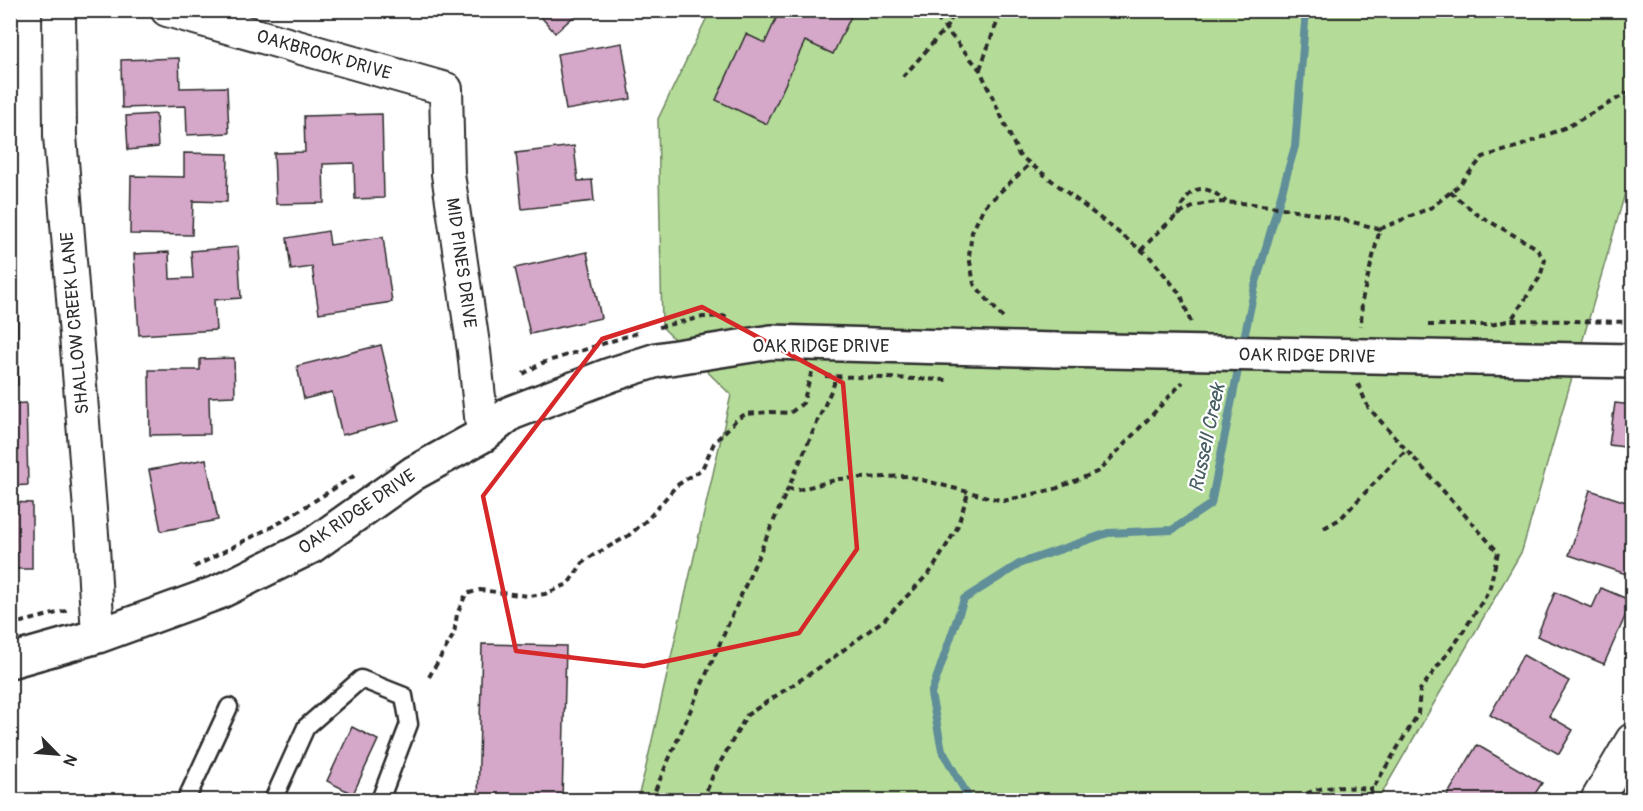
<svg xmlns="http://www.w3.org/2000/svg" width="1643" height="811" font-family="Pangolin,sans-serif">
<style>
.green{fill:#b4dc98;stroke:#708462;stroke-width:1.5}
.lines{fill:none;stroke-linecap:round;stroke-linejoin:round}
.stream{stroke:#608e99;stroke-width:8}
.building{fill:#d5a7c9;stroke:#2b2b2b;stroke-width:1.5}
.service-casing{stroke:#2b2b2b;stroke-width:21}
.minor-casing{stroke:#2b2b2b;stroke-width:36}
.tertiary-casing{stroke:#2b2b2b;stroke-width:38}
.path{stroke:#2b2b2b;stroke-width:4;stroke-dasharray:6 4.5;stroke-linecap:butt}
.service{stroke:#fff;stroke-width:16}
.minor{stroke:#fff;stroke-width:32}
.tertiary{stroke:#fff;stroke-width:33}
.tertiary-bridge-casing{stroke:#2b2b2b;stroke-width:38;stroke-linecap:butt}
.path-bridge{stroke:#2b2b2b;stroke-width:4;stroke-dasharray:6 4.5;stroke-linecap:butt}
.tertiary-bridge{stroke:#fff;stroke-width:33}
.marked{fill:none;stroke:#d62828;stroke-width:4.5;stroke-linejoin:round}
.labels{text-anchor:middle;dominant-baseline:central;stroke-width:4.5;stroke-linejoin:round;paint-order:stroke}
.street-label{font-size:18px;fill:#2b2b2b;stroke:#fff}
.water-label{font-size:20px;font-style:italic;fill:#465d62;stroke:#fff}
</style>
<rect width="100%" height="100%" fill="#fff"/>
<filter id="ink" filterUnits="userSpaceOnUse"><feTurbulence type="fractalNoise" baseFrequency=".0167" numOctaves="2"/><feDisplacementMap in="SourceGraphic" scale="12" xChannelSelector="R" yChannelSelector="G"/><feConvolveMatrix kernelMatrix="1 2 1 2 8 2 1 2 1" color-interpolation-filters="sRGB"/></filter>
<g filter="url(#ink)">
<polygon class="green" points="710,11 1632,11 1632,169 1522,551 1378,800 637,800 645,771 731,395 662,327 658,119"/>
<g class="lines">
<g class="stream">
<polyline points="1242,348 1255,286 1295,146 1306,10"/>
<polyline points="970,800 942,750 931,694 964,599 1021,563 1108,533 1172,530 1211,504 1240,360"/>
</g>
</g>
<g class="building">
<polygon points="535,10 581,10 555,33"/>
<polygon points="780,10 854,10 833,54 805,41 767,124 716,100 746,34 765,43"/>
<polygon points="622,43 631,99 566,110 557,54"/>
<polygon points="179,58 180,88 227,87 229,133 187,135 186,106 122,108 121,60"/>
<polygon points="156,114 158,147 128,150 126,116"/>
<polygon points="382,114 384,198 355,199 354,163 323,164 324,203 276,204 274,153 305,152 304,116"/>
<polygon points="574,146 578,181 592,180 594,201 522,209 516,153"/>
<polygon points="184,153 228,154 227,202 193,201 192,235 130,234 131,176 184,177"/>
<polygon points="328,231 330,245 383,237 392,302 319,313 312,267 291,270 287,238"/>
<polygon points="238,247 241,298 214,300 216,330 139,335 134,254 169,252 170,279 193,278 191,251"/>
<polygon points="587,252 601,318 530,334 515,268"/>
<rect x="10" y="313" width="8" height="72"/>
<polygon points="381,345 399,421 342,435 332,392 304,399 297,366"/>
<polygon points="234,358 235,396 209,397 210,434 150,435 149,370 200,370 200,359"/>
<polygon points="26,403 28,485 10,486 10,404"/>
<polygon points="1615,403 1632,405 1632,448 1609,445"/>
<polygon points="206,459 218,520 161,531 149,470"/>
<polygon points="1590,490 1632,504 1632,576 1569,555"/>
<polygon points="10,502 32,503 32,569 10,569"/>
<polygon points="1601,588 1632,601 1604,664 1537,636 1555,592 1592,608"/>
<polygon points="482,644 566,646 562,800 478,800"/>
<polygon points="1523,655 1569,681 1549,716 1573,730 1559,754 1490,715"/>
<polygon points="352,727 378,740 353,794 327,781"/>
<polygon points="1477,745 1542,783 1531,800 1515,800 1501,792 1496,800 1449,800 1445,799"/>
</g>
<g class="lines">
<defs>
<g id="service">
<polyline points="186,800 229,707"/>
<polyline points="273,800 306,727 361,679 404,696 409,724 380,800"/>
</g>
<g id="minor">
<polyline points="59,10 60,136 93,547 98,636"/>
<polyline points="167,10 446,89 448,174 474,351 483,435"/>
<polyline points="1597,800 1632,740"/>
</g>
<g id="tertiary">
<polyline points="1477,358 1632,361"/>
<polyline points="10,661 98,636 219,592 310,547 414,473 483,435 511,413 610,375 657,360 771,342 1055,350"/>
</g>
</defs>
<use href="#service" class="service-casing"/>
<use href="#minor" class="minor-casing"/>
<use href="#tertiary" class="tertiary-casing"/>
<g class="path">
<polyline points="930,10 980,70 1019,155 1150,257 1181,295 1191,323"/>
<polyline points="980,69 994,30 1003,10"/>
<polyline points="903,77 946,28 956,10"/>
<polyline points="1450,192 1478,215 1535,247 1545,260 1540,277 1511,320"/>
<path d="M 1178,216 C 1187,187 1203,180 1226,202"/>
<polyline points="1380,229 1432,207 1457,187 1483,157 1520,146 1569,126 1629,92 1632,86"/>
<path d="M 1141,250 C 1158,233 1175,212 1199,205 C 1216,200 1235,203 1253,204 C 1297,209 1338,218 1380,229 L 1362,300 L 1361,326"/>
<polyline points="1003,318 974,284 969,256 972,232 984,207 1030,164"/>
<polyline points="1491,325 1511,320 1632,322"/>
<polyline points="659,327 703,317 731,316"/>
<polyline points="523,374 542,363 640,332"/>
<polyline points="825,376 949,380"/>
<polyline points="1358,384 1368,407 1498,552 1489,591 1459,638 1420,690 1418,714 1366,800"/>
<polyline points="787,489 798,490 839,479 907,476 1003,501 1055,489 1099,471 1183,382"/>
<polyline points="1324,528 1340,519 1406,450"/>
<polyline points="194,567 281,522 357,474"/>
<polyline points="10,625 69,610"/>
<polyline points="429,677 454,634 457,614 466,594 480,590 528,596 545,594 568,584 585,560 628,536 648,519 676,486 702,469 714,443 738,418 746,414 770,412 790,413 803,403 811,374 814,375"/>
<polyline points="651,800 834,384 834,377"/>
<polyline points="703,800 713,775 747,715 826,663 885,619 932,570 957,528 968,493"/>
<path d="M 1298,800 C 1317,782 1348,788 1373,789"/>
</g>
<use href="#service" class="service"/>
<use href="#minor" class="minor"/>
<use href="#tertiary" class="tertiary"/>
<defs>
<polyline id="tertiary-bridge" points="1055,350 1477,358"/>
</defs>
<use href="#tertiary-bridge" class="tertiary-bridge-casing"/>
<polyline class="path-bridge" points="1428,325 1491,325"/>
<use href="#tertiary-bridge" class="tertiary-bridge"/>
</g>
</g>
<path class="marked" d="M 702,307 L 843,383 L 857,549 L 799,633 L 644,666 L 516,651 L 483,496 L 602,339 Z"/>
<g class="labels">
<g class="street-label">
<text transform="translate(324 55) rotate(16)">OAKBROOK DRIVE</text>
<text transform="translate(461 263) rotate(82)">MID PINES DRIVE</text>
<text transform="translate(75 323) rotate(-95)">SHALLOW CREEK LANE</text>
<text x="821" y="346">OAK RIDGE DRIVE</text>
<text transform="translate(1307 356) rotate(1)">OAK RIDGE DRIVE</text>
<text transform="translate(357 512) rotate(-34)">OAK RIDGE DRIVE</text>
</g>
<g class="water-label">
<text transform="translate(1207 438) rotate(-78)">Russell Creek</text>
</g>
</g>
<rect width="1643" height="811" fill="none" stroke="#fff" stroke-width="36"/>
<rect x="18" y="18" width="1607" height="775" fill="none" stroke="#2b2b2b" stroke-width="2" filter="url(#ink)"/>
<g transform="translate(57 754) rotate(115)" stroke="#ffffff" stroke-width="4.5" paint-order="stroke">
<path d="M0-4.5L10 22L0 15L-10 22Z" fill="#2b2b2b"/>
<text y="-9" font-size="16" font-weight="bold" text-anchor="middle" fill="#2b2b2b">N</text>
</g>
</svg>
